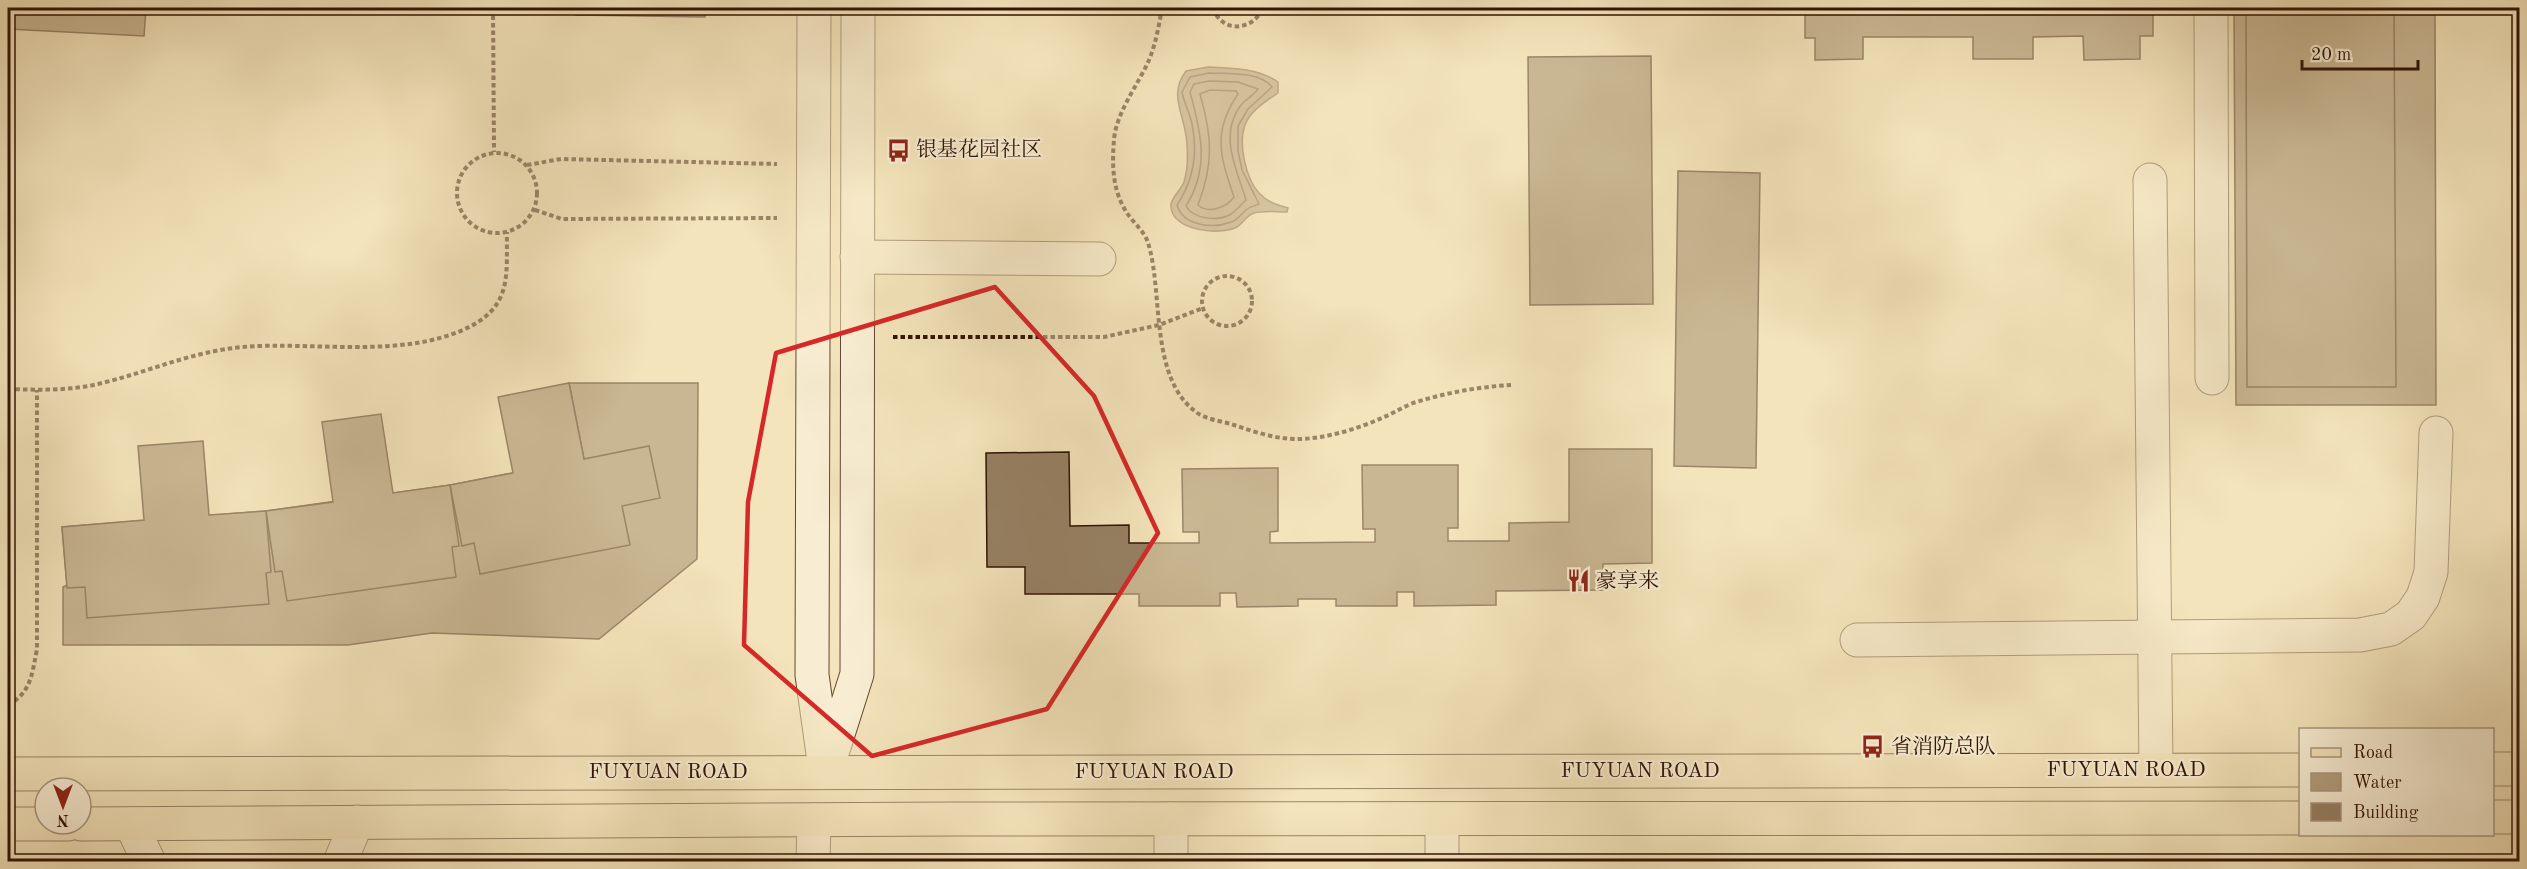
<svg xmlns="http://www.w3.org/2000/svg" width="2527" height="869" font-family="'Old Standard TT','Noto Serif SC',serif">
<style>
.water{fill:#b19d7c;stroke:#7d664c;stroke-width:1.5}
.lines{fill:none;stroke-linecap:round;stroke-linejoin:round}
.shore{stroke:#705840;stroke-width:1.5}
.building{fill:#968063;stroke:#301303;stroke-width:1.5}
.minor-casing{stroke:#614731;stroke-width:35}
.major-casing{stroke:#301303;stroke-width:35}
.path{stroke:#301303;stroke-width:4;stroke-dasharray:4.5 3;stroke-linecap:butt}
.minor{stroke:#f8edd3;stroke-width:33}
.major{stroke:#f4e4bb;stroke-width:33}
.marked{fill:none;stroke:#d62828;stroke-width:4.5;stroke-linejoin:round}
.labels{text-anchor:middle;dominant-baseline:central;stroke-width:4.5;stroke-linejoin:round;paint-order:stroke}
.poi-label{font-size:21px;fill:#301303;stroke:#f8edd3;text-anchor:start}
.street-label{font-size:21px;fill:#301303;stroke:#f8edd3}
</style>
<rect width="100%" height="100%" fill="#f4e4bb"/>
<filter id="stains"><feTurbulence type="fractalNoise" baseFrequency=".00333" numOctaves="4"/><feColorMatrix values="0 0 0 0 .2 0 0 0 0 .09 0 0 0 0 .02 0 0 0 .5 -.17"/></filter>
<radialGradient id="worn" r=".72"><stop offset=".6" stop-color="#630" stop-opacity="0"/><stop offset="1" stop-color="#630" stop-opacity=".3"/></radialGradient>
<path class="water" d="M 1208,67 C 1233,68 1257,68 1278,82 L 1278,93 C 1266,101 1250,111 1245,125 C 1238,144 1246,179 1259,193 C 1267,202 1277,205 1288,208 L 1287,212 C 1276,212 1264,210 1254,213 C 1247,215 1243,223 1237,227 C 1220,236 1170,231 1171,205 C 1171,198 1181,190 1184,182 C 1188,169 1188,158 1187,145 C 1186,115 1167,96 1186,71 Z"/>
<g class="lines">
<g class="shore">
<path d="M 1209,73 C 1228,74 1259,71 1272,87 L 1248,109 L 1238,126 L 1238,151 L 1242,170 L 1259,204 C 1255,206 1249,207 1246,210 C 1241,214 1238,220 1231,222 C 1213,229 1183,226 1177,205 C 1193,181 1198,153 1192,124 C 1190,113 1184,103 1182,92 L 1190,77 Z"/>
<path d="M 1209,81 L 1238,82 L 1258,89 C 1254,95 1246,99 1241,105 C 1218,136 1237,169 1246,200 C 1241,204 1237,210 1231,214 C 1218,222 1193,219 1186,206 C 1210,168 1201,132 1190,92 L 1194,84 Z"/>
<path d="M 1210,90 L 1236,91 L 1238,94 C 1212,132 1220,156 1234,197 C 1226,208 1208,214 1198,205 C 1214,163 1212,136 1200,94 Z"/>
</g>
</g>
<g class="building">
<polygon points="8,8 146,8 144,36 8,29"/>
<polygon points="576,8 705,8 705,17 576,15"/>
<rect x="576" y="8" width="45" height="7"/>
<polygon points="1805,8 2153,8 2153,36 2140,36 2140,59 2084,60 2083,36 2033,37 2033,59 1973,59 1973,37 1863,37 1863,59 1815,60 1815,38 1805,38"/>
<polygon points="2234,8 2435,8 2436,405 2236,405"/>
<polygon points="2246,8 2394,8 2396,387 2247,387"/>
<polygon points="1651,56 1653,304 1530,305 1528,57"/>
<polygon points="1678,171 1760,173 1756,468 1674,466"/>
<polygon points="569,383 698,383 697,559 599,639 432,633 348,645 63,645 63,587 67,585 62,527 266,511 450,485 584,459"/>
<polygon points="569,383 584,459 649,446 660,498 622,506 630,545 480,574 474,543 462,546 450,485 513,473 498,397"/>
<polygon points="381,414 393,493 450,485 459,546 452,547 456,577 287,601 282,571 275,572 266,511 333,502 322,422"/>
<polygon points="203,441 209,515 266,511 271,572 266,573 269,604 87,618 85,587 67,588 62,527 144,520 138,446"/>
<polygon points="1569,449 1652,449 1652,563 1603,564 1603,590 1496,591 1496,605 1414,606 1414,592 1397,592 1397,606 1336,606 1336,599 1298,599 1298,606 1237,607 1236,593 1220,593 1220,606 1139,606 1139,594 1025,594 1025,567 987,567 986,453 1069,452 1070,526 1129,525 1129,543 1199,543 1199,532 1183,532 1182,469 1278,468 1278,531 1270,532 1270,543 1375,542 1375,529 1363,529 1362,465 1458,465 1458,528 1448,528 1448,541 1509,541 1509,523 1569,522"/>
</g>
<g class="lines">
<defs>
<g id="minor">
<polyline points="814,8 812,675 824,761"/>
<polyline points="2211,8 2212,378"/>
<polyline points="2150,180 2156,770"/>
<polyline points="857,257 1099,259"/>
<polyline points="1857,640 2360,635 2391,629 2411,615 2423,597 2431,572 2436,433"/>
<polyline points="826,772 857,674 858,8"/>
<polyline points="1171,819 1171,862"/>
<polyline points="1442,819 1442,862"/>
<polyline points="131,824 149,862"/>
<polyline points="340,862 357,822"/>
<polyline points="813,862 814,820"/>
</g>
<g id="major">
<polyline points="2492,769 2520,769"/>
<polyline points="8,774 2300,770"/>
<polyline points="2492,817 2520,817"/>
<polyline points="8,824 68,824"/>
<polyline points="81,824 952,819 2300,818"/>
</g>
</defs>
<use href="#minor" class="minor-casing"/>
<use href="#major" class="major-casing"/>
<g class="path">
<polyline points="493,8 494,152"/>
<path d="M 1162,8 C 1159,25 1156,43 1149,60 C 1138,85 1117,111 1114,139 C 1112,165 1112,190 1127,213 C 1134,224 1146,232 1149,246 C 1163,296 1150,378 1196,412 C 1205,419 1220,421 1231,424 C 1252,431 1274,439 1297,439 C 1325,439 1358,429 1384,417 C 1394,413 1403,407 1413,403 C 1445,393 1477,387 1511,385"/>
<path d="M 1213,8 C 1222,34 1253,31 1263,8"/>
<circle cx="497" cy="193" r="40"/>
<polyline points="527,165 561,159 777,164"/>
<polyline points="535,210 562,219 777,218"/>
<circle cx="1227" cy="301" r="25"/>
<polyline points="893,337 1104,337 1159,325 1203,308"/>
<path d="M 8,389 C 39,390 72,391 102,383 C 151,371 191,352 242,347 C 314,341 406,360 471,326 C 513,304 506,272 507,232"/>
<path d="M 8,705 C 31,693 32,674 37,649 L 37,390"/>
</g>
<use href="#minor" class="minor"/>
<use href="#major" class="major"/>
</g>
<path d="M0 0H2527V869H0ZM 995,287 L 1094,396 L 1158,533 L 1047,709 L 872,756 L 744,645 L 748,502 L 776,353 Z" fill="#f4e4bb" fill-opacity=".55" fill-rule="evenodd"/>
<path class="marked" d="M 995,287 L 1094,396 L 1158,533 L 1047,709 L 872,756 L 744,645 L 748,502 L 776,353 Z"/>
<defs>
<symbol id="bus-bare" viewBox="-9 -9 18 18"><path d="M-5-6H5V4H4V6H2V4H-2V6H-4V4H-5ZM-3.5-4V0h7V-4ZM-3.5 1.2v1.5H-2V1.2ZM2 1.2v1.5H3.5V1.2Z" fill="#8f2418" stroke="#f8edd3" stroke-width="2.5" paint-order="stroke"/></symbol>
<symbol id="restaurant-bare" viewBox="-9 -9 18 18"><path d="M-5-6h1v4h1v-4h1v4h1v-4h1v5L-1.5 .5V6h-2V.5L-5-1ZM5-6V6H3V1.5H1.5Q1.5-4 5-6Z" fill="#8f2418" stroke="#f8edd3" stroke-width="2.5" paint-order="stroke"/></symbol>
</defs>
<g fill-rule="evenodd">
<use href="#bus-bare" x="882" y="134" width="33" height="33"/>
<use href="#restaurant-bare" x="1562" y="564" width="33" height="33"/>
<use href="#bus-bare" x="1856" y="730" width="33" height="33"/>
</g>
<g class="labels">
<g class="poi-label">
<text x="916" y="150">银基花园社区</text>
<text x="1596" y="581">豪享来</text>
<text x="1891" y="747">省消防总队</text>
</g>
<g class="street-label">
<text x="2126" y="770">FUYUAN ROAD</text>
<text x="1640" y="771">FUYUAN ROAD</text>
<text x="668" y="772">FUYUAN ROAD</text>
<text x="1154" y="772">FUYUAN ROAD</text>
</g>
</g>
<rect width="2527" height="869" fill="none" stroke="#f4e4bb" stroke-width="30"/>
<rect x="9" y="9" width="2509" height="851" fill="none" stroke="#301303" stroke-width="3"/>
<rect x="15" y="15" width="2497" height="839" fill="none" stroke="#301303" stroke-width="1.5"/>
<rect x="2299" y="728" width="195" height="108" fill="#f8edd3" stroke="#a89680" stroke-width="1.5"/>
<rect x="2311" y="748" width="30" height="9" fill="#f4e4bb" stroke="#a89680" stroke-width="1.5"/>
<text x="2353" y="758" font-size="18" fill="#301303">Road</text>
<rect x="2311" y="773" width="30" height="18" fill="#b19d7c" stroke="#a89680" stroke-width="1.5"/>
<text x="2353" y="788" font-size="18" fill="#301303">Water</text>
<rect x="2311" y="803" width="30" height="18" fill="#968063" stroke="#a89680" stroke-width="1.5"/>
<text x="2353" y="818" font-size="18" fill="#301303">Building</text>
<g transform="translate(63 806) rotate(180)"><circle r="28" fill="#f8edd3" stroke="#a89680" stroke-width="1.5"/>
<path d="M0-4.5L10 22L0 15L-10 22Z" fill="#8f2418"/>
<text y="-9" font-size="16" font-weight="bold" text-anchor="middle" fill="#301303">N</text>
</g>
<path d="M2302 60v9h116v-9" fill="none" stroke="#301303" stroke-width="3"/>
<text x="2311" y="60" font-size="18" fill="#301303" stroke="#f8edd3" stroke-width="4.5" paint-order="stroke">20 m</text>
<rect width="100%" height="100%" filter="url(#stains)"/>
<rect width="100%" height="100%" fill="url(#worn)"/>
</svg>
